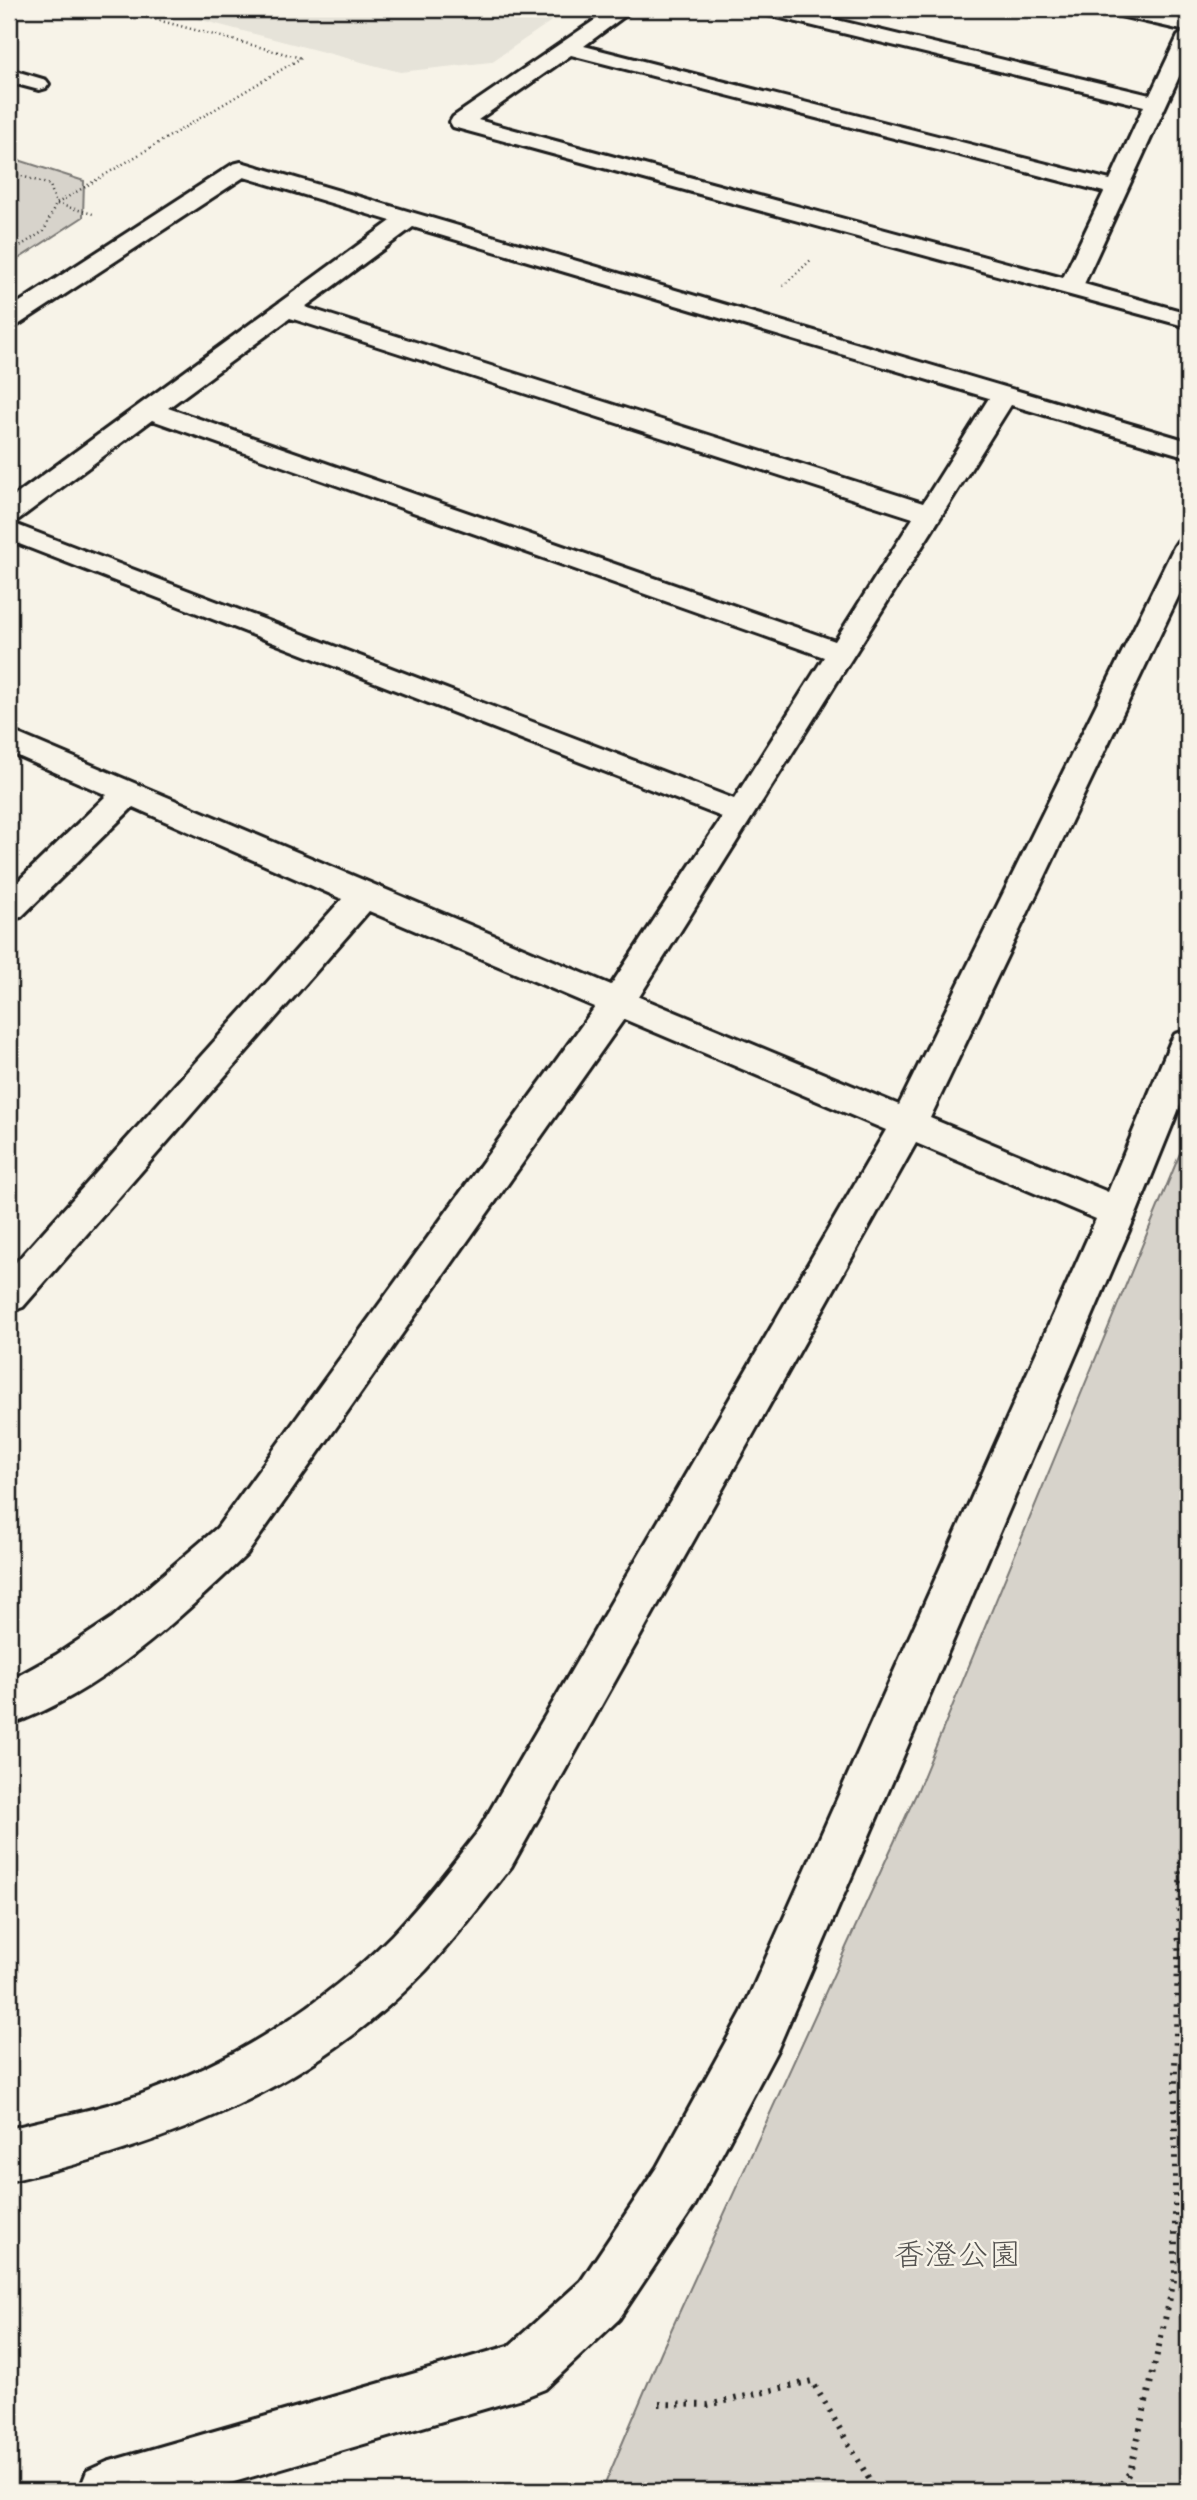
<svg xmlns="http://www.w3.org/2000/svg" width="1197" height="2500" font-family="Dekko,'Klee One',sans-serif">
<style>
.built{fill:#e6e3d9}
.green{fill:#d7d3cb;stroke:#7a7874;stroke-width:2}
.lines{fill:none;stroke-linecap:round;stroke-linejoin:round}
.minor-casing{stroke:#1c1c1c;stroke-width:6}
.path-far1{stroke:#1c1c1c;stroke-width:2.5;stroke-dasharray:1 3.5;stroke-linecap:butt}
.path{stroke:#1c1c1c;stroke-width:6;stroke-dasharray:2.5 7;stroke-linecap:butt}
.minor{fill:#f7f3e8;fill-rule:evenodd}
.labels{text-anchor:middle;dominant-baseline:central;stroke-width:5;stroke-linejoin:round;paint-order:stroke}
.near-park-label{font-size:32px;fill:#545351;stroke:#f7f3e8}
</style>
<rect width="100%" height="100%" fill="#f7f3e8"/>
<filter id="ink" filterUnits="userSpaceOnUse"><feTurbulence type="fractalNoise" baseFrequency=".0143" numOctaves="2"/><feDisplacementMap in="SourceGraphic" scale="14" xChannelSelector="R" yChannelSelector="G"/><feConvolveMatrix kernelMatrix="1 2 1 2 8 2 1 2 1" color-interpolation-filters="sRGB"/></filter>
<g filter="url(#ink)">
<polygon class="built" points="159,9 569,9 491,62 400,72"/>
<g class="green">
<polygon points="9,157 84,181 83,217 9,265"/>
<polygon points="1188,1134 1188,2491 602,2491 662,2350 917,1792"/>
</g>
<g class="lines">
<defs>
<g id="minor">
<path d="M 611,9 L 634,9 L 584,46 L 1110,180 L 1144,106 L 760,13 L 757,9 L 791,9 L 1150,95 L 1178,36 L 1186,31 L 1107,13 L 1104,9 L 1141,9 L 1188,19 L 1188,57 L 1084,284 L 1188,313 L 1188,327 L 453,127 L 450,122 L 453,117 ZM 571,55 L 1104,192 L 1063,278 L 478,120 Z"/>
<polygon points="9,69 46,80 49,84 46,88 39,90 9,82"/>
<path d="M 241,162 L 1188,441 L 1188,457 L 1011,405 L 639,997 L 899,1105 L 1174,547 L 1178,541 L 1188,539 L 1188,576 L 930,1118 L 1108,1192 L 1170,1043 L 1175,1034 L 1188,1030 L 1188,1086 L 1137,1212 L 778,2048 L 695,2205 L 619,2319 L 545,2389 L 525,2397 L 203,2491 L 79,2491 L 87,2471 L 107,2462 L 509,2346 L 581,2281 L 657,2167 L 742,2012 L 1096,1219 L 916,1143 L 511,1867 C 483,1902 457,1937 426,1970 C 312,2089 166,2145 9,2181 L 9,2129 C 53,2117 99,2110 142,2094 C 234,2061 323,2005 392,1935 C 423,1903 449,1868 477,1833 L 886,1130 L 624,1019 L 247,1554 C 178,1620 101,1693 9,1725 L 9,1681 L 56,1655 L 112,1618 L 217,1528 L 595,1007 L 369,911 L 23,1307 L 9,1312 L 9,1270 L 342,899 L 133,807 L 21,917 L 9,920 L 9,890 L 107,795 L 9,752 L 9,730 L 611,985 L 722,817 L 9,540 L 9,522 L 734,799 L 824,657 L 152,420 L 19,519 L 9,521 L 9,500 L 391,221 L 244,177 L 18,325 L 9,327 L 9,309 L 233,164 ZM 413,227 L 989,398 L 923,503 L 305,307 ZM 290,318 L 913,518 L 835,641 L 168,408 Z"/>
</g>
</defs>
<use href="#minor" class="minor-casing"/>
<g class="path-far1">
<polyline points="116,9 301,58"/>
<polyline points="9,172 50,185 56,204"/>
<polyline points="57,204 93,214"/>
<polyline points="9,253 44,231 56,204 301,58"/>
<polyline points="783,286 812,259"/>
</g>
<g class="path">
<polyline points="659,2404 708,2405 812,2381 876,2491"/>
<polyline points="1116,2491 1130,2472 1175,2276 1175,2067 1181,1856 1188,1833"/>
</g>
<use href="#minor" class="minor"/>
</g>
</g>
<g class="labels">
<g class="near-park-label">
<text x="957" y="2259">香澄公園</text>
</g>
</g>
<rect width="1197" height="2500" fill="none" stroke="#f7f3e8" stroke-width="35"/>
<rect x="18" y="18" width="1162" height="2465" fill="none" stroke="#1c1c1c" stroke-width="2.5" filter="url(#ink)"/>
</svg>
